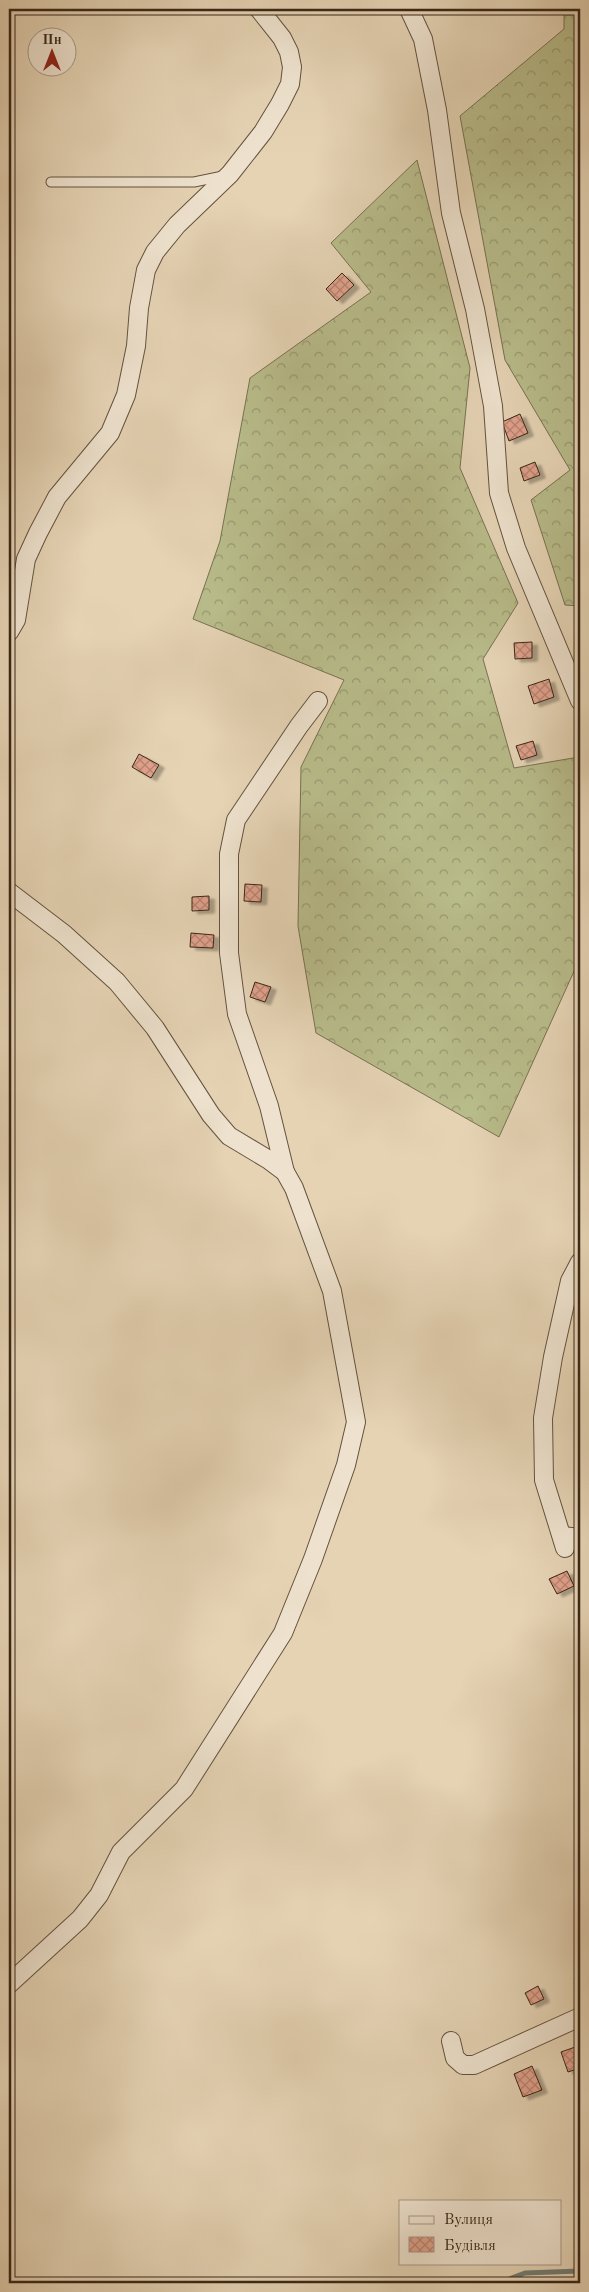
<svg xmlns="http://www.w3.org/2000/svg" width="589" height="2292" font-family="'Old Standard TT',serif">
<style>
.forest{fill:url(#forest-crowns);stroke:#787151}
.lines{fill:none;stroke-linecap:round;stroke-linejoin:round}
.stream{stroke:#717d74;stroke-width:5}
.building{fill:url(#building-cross-hatch);stroke:#392718;filter:url(#shadow)}
.lane-casing{stroke:#64523f;stroke-width:11}
.street-casing{stroke:#64523f;stroke-width:20}
.lane{stroke:#eee2ce;stroke-width:9}
.street{stroke:#eee2ce;stroke-width:18}
</style>
<defs>
<pattern id="forest-crowns" width="20" height="18" patternUnits="userSpaceOnUse" patternTransform="scale(1.25)"><rect width="20" height="18" fill="#b8bb8a"/><path d="M2 6a3 3 0 1 1 6 0M12 15a3 3 0 1 1 6 0" fill="none" stroke="#979870"/></pattern>
<pattern id="building-cross-hatch" width="8" height="8" patternUnits="userSpaceOnUse" patternTransform="scale(1.25)"><rect width="8" height="8" fill="#e0a18b"/><path d="M0 0l8 8M0 8l8-8" fill="none" stroke="#b78371"/></pattern>
<filter id="shadow"><feDropShadow dx="5.5" dy="3" stdDeviation="1" flood-color="#0004"/></filter>
</defs>
<rect width="100%" height="100%" fill="#e5d3b4"/>
<filter id="stains"><feTurbulence type="fractalNoise" baseFrequency=".004" numOctaves="4"/><feColorMatrix values="0 0 0 0 .2 0 0 0 0 .09 0 0 0 0 .02 0 0 0 .5 -.17"/></filter>
<radialGradient id="worn" r=".72"><stop offset=".6" stop-color="#630" stop-opacity="0"/><stop offset="1" stop-color="#630" stop-opacity=".3"/></radialGradient>
<g class="forest">
<polygon points="564,9 580,9 580,606 565,605 531,500 570,470 505,360 460,116 564,29"/>
<polygon points="417,160 470,368 460,468 518,603 483,659 514,768 579,757 580,761 580,958 499,1137 316,1033 298,926 301,767 344,680 193,619 220,541 250,378 371,292 331,243"/>
</g>
<g class="lines">
<polyline class="stream" points="499,2283 525,2273 580,2271"/>
</g>
<g class="building">
<polygon points="342,273 354,285 337,301 326,289"/>
<polygon points="520,414 528,433 509,441 502,422"/>
<polygon points="535,462 540,475 524,481 520,468"/>
<polygon points="532,642 532,658 515,659 514,643"/>
<polygon points="549,679 554,697 534,704 528,686"/>
<polygon points="533,741 537,755 521,760 516,746"/>
<polygon points="139,754 159,765 151,778 132,767"/>
<polygon points="245,884 262,885 261,902 244,901"/>
<polygon points="209,896 209,910 192,911 192,897"/>
<polygon points="191,933 214,935 213,948 190,947"/>
<polygon points="255,982 271,987 265,1002 250,997"/>
<polygon points="567,1571 574,1586 557,1594 549,1579"/>
<polygon points="580,1980 580,1995 574,1983"/>
<polygon points="538,1986 544,1999 531,2005 525,1993"/>
<polygon points="578,2046 580,2053 580,2068 568,2072 561,2052"/>
<polygon points="532,2066 542,2090 523,2097 514,2074"/>
</g>
<g class="lines">
<defs>
<polyline id="lane" points="51,182 194,182 223,176"/>
<g id="street">
<polyline points="409,9 423,39 437,110 451,213 475,309 493,406 499,493 516,548 580,701"/>
<polyline points="9,632 16,620 26,559 38,533 57,497 110,433 126,395 136,346 139,308 146,270 155,252 177,225 230,174 263,132 280,104 290,84 292,67 289,52 282,38 259,9"/>
<polyline points="9,892 64,934 117,982 155,1028 211,1115 229,1136 269,1160 285,1172 294,1188 332,1291 356,1422 346,1465 313,1559 283,1633 184,1789 121,1852 99,1895 80,1919 9,1984"/>
<polyline points="285,1172 269,1106 237,1014 229,953 229,854 236,820 299,726 318,701"/>
<polyline points="562,1536 580,1538"/>
<polyline points="565,1548 544,1480 543,1418 553,1357 570,1281 580,1262"/>
<polyline points="451,2041 455,2058 463,2065 474,2065 580,2017"/>
</g>
</defs>
<use href="#lane" class="lane-casing"/>
<use href="#street" class="street-casing"/>
<use href="#lane" class="lane"/>
<use href="#street" class="street"/>
</g>
<rect width="589" height="2292" fill="none" stroke="#e5d3b4" stroke-width="30"/>
<rect x="10" y="10" width="569" height="2272" fill="none" stroke="#392718" stroke-width="2.5"/>
<rect x="15" y="15" width="559" height="2262" fill="none" stroke="#392718"/>
<rect x="399" y="2200" width="162" height="65" fill="#eee2ce" stroke="#a69785"/>
<rect x="409" y="2216" width="25" height="8" fill="#eee2ce" stroke="#a69785"/>
<text x="444" y="2224" font-size="15" fill="#392718">Вулиця</text>
<rect x="409" y="2237" width="25" height="15" fill="url(#building-cross-hatch)" stroke="#a69785"/>
<text x="444" y="2250" font-size="15" fill="#392718">Будівля</text>
<g transform="translate(52 52)"><circle r="24" fill="#eee2ce" stroke="#a69785"/>
<path d="M0-4L9 19L0 12L-9 19Z" fill="#8f2418"/>
<text y="-8" font-size="14" font-weight="bold" text-anchor="middle" fill="#392718">Пн</text>
</g>
<rect width="100%" height="100%" filter="url(#stains)"/>
<rect width="100%" height="100%" fill="url(#worn)"/>
</svg>
